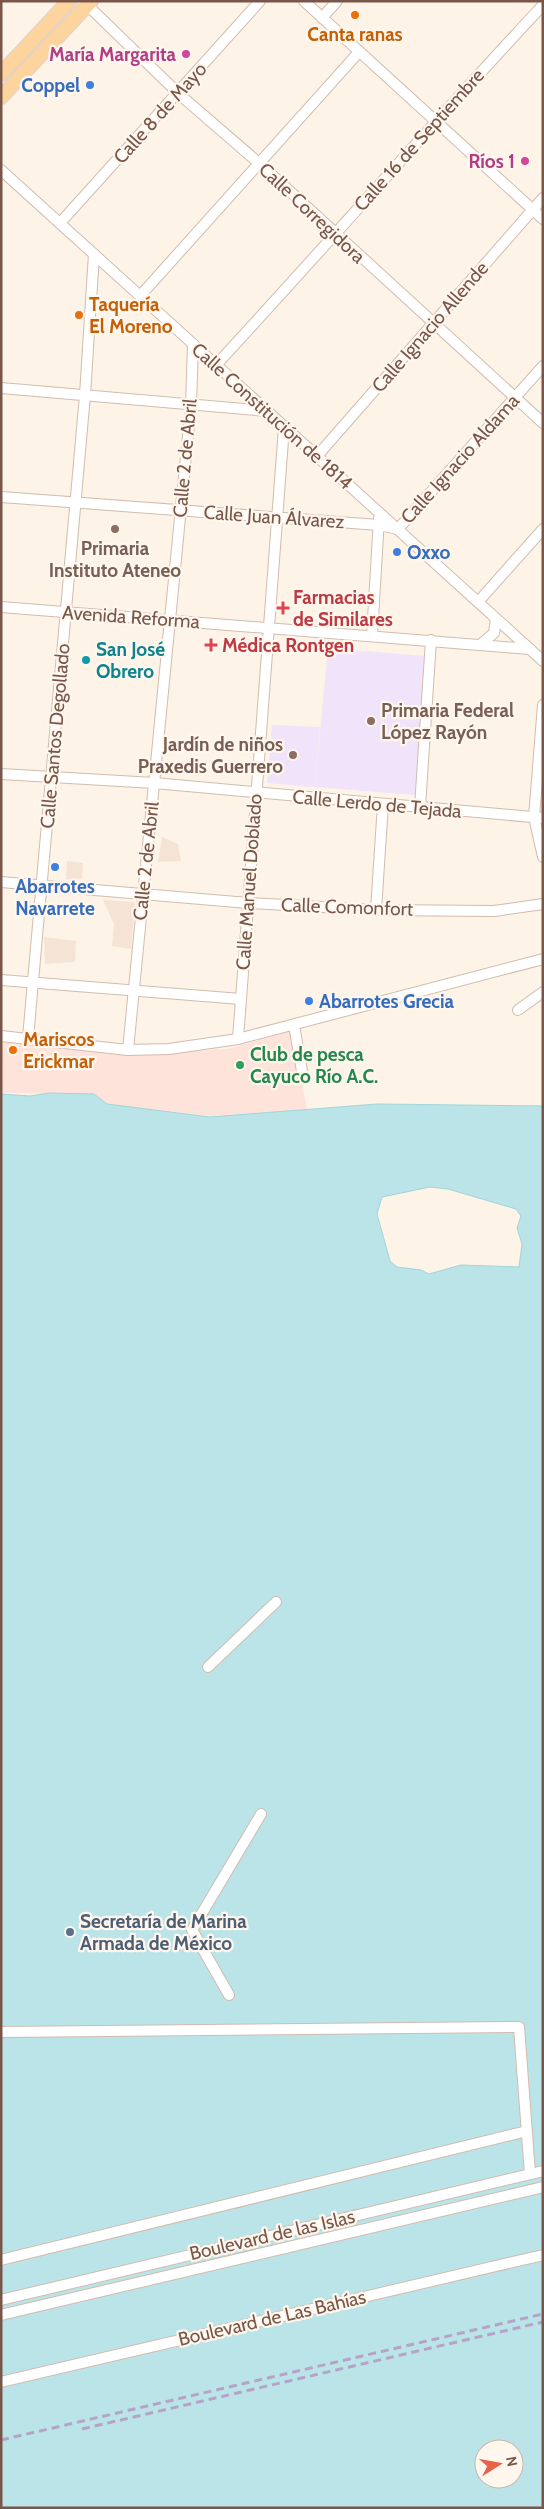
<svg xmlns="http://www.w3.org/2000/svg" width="544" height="2509" font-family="Cabin,sans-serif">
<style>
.residential{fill:#f5e4d5}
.commercial{fill:#fee3db}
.education{fill:#f0e3fa}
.water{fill:#bae4e8;stroke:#a0d5da;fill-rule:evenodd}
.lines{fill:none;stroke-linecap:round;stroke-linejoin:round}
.minor-casing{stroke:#d2bcaf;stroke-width:12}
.major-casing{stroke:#dcd3d0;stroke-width:16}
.minor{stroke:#fff;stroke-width:10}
.major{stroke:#fdd39e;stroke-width:14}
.rail{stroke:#b5a4c8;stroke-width:3;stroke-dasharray:8 5;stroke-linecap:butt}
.food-dot{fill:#e8710a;stroke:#fff7ee;stroke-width:2}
.hotel-dot{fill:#d1479c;stroke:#fff7ee;stroke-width:2}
.shop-dot{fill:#3f7fe0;stroke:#fff7ee;stroke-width:2}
.education-dot{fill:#8d6e63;stroke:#fff7ee;stroke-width:2}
.health-dot{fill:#e0444e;stroke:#fff7ee;stroke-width:2}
.culture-dot{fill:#0f9aa8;stroke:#fff7ee;stroke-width:2}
.leisure-dot{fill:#2e9e5b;stroke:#fff7ee;stroke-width:2}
.service-dot{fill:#5c6f8a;stroke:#fff7ee;stroke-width:2}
.labels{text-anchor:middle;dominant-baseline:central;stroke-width:4.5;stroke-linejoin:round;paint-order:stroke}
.food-label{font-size:19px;font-weight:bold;fill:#c56008;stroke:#fff7ee;text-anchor:start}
.hotel-label{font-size:19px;font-weight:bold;fill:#b23c85;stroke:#fff7ee;text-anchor:end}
.shop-label{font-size:19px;font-weight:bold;fill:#366cbe;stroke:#fff7ee;text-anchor:start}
.street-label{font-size:19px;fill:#78574a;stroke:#fff7ee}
.education-label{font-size:19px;font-weight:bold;fill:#785e54;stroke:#fff7ee}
.health-label{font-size:19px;font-weight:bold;fill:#be3a42;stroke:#fff7ee;text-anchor:start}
.culture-label{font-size:19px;font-weight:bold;fill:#0d838f;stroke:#fff7ee;text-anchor:start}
.leisure-label{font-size:19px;font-weight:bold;fill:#27864d;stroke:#fff7ee;text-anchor:start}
.service-label{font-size:19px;font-weight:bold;fill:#4e5e75;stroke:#fff7ee;text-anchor:start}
</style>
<rect width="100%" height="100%" fill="#fdf3e7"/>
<g class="residential">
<polygon points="162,837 178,844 181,861 158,862"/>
<polygon points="67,861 83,863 82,879 66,879"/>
<polygon points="103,900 135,902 131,949 112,946 114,924"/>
<polygon points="44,937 76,941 75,962 45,964"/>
</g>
<polygon class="commercial" points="293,1030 307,1110 210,1116 107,1104 94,1094 1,1093 1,1042 127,1053 228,1049"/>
<g class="education">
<polygon points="328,648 425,656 416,795 315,787"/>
<polygon points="272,725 320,727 315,787 267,783"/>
</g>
<path class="water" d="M 49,1093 L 94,1094 L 107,1104 L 210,1117 L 377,1104 L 543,1106 L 543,2508 L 1,2508 L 1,1094 L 30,1096 ZM 430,1187 L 448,1189 L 516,1209 L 521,1216 L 517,1228 L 522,1244 L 519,1267 L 461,1265 L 429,1274 L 421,1270 L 397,1267 L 390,1261 L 377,1214 L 382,1197 ZM 484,2449 L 514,2449 L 514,2479 L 484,2479 Z"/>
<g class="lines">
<defs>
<g id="minor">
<polyline points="83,1 179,94 260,164 543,423"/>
<polyline points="304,1 543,219"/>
<polyline points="322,18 337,1"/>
<polyline points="1,170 543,661"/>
<polyline points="60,223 260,1"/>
<polyline points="140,296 359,52"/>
<path d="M 216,365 C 326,246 432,124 543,5"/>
<polyline points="1,388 267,411"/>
<polyline points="317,456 543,198"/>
<polyline points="1,497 379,525 398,529 543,366"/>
<polyline points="478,602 543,529"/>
<polyline points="1,607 530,649"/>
<polyline points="372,636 379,518"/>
<polyline points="481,644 494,633 496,619 493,616"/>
<polyline points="543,705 534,817 543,857"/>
<polyline points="1,774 154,783 543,818"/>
<polyline points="420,807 431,640"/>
<polyline points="1,882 248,903 376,910 494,911 543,904"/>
<polyline points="376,910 383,804"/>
<polyline points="1,980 241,999"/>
<polyline points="518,1010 543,992"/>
<polyline points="294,1025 303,1077"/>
<polyline points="1,1036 128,1050 169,1049 238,1039 543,959"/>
<polyline points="28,1038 85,395 94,254"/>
<polyline points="238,1039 284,427"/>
<polyline points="128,1050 191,405 193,344"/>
<polyline points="208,1667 276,1602"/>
<polyline points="229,1995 192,1930 261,1814"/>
<polyline points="1,2032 519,2027 530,2174"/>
<polyline points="1,2260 527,2131"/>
<polyline points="1,2300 543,2171"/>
<polyline points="1,2315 543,2187"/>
<polyline points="1,2382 543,2255"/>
</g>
<g id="major">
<polyline points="1,74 69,1"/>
<polyline points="1,97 91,1"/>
</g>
</defs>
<use href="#minor" class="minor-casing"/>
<use href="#major" class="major-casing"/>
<use href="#minor" class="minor"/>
<use href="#major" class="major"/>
<g class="rail">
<polyline points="82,2429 543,2322"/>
<polyline points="1,2440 543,2314"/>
</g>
</g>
<g class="food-dot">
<circle cx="355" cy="15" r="5"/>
<circle cx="79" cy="315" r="5"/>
<circle cx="13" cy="1050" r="5"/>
</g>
<g class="hotel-dot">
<circle cx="186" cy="54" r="5"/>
<circle cx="525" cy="161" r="5"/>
</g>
<g class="shop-dot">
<circle cx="90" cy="85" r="5"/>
<circle cx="397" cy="552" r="5"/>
<circle cx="55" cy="867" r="5"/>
<circle cx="309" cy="1001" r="5"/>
</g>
<g class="education-dot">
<circle cx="115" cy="529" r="5"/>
<circle cx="371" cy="721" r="5"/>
<circle cx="293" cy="755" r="5"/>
</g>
<g class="health-dot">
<path d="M280.5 600.5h5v5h5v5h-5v5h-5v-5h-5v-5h5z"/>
<path d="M208.5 637.5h5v5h5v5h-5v5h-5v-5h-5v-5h5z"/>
</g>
<circle class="culture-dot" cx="86" cy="660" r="5"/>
<circle class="leisure-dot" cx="240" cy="1065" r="5"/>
<circle class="service-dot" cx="70" cy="1932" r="5"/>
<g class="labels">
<g class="food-label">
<text x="355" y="34" text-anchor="middle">Canta ranas</text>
<text x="89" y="304">Taquería<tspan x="89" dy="22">El Moreno</tspan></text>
<text x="23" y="1039">Mariscos<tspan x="23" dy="22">Erickmar</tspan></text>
</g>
<g class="hotel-label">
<text x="176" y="54">María Margarita</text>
<text x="515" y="161">Ríos 1</text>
</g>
<g class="shop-label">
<text x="80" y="85" text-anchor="end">Coppel</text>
<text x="407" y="552">Oxxo</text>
<text x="55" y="886" text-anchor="middle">Abarrotes<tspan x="55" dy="22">Navarrete</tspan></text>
<text x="319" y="1001">Abarrotes Grecia</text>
</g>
<g class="street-label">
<text transform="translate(160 113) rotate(-48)">Calle 8 de Mayo</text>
<text transform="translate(419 140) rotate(-48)">Calle 16 de Septiembre</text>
<text transform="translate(312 213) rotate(43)">Calle Corregidora</text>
<text transform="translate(430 327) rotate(-49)">Calle Ignacio Allende</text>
<text transform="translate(272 416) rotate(42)">Calle Constitución de 1814</text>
<text transform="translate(185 458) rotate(-85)">Calle 2 de Abril</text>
<text transform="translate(460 459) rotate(-48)">Calle Ignacio Aldama</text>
<text transform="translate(274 517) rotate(4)">Calle Juan Álvarez</text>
<text transform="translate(131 617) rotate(4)">Avenida Reforma</text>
<text transform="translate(55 736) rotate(-85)">Calle Santos Degollado</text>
<text transform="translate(377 804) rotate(5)">Calle Lerdo de Tejada</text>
<text transform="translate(146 861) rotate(-84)">Calle 2 de Abril</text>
<text transform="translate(249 882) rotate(-86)">Calle Manuel Doblado</text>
<text transform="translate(347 907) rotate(2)">Calle Comonfort</text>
<text transform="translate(272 2235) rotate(-13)">Boulevard de las Islas</text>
<text transform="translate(272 2318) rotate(-13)">Boulevard de Las Bahías</text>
</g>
<g class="education-label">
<text x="115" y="548">Primaria<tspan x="115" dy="22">Instituto Ateneo</tspan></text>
<text x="381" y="710" text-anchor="start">Primaria Federal<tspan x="381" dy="22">López Rayón</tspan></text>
<text x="283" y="744" text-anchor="end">Jardín de niños<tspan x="283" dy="22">Praxedis Guerrero</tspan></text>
</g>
<g class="health-label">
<text x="293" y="597">Farmacias<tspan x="293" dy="22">de Similares</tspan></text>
<text x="222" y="645">Médica Rontgen</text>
</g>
<g class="culture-label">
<text x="96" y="649">San José<tspan x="96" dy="22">Obrero</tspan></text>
</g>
<g class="leisure-label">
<text x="250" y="1054">Club de pesca<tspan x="250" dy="22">Cayuco Río A.C.</tspan></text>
</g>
<g class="service-label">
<text x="80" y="1921">Secretaría de Marina<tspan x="80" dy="22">Armada de México</tspan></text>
</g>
</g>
<rect width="544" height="2509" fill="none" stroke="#78574a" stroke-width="5"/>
<g transform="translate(499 2464) rotate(79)"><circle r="24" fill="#fff7ee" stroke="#c9b7ac"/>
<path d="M0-4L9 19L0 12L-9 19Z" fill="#ea6149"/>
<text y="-8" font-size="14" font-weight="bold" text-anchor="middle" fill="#78574a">N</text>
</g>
</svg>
